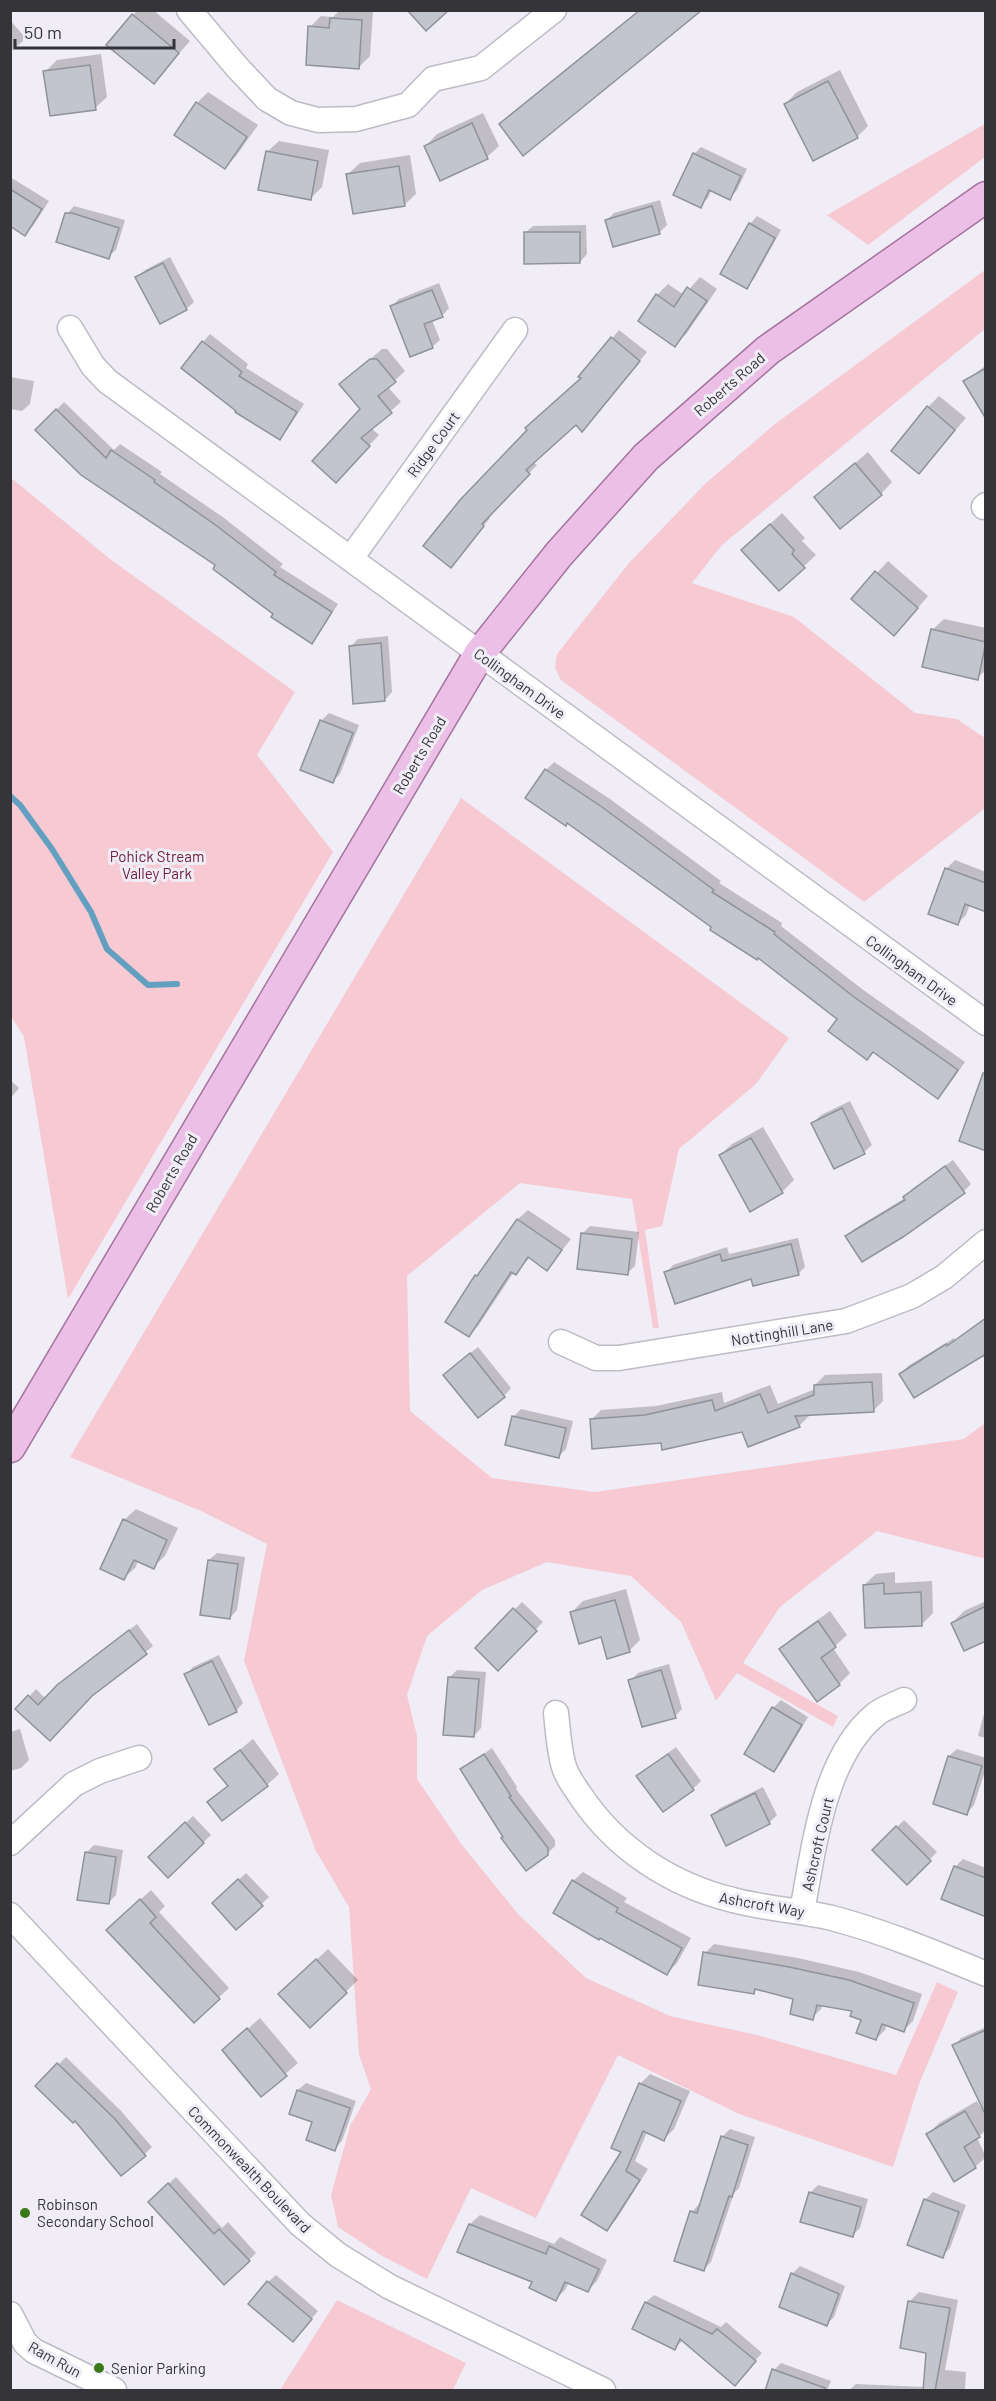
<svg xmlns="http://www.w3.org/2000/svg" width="996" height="2401" font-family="Barlow,sans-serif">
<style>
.green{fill:#f7c9d3}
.shadow{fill:#0003}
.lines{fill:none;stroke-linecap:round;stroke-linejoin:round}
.stream{stroke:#629fc1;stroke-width:6}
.building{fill:#c2c5ce;stroke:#8f929b;stroke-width:1.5}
.minor-casing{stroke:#bebbc4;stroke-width:27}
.major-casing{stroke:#a4739e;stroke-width:33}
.minor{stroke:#fff;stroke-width:24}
.major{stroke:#ecbfe6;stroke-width:30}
.poi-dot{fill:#387918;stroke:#f0edf6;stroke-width:2}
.labels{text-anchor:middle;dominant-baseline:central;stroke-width:6;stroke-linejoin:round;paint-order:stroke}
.street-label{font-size:15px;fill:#353438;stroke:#f0edf6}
.park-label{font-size:15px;fill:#6f223b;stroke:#f0edf6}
.poi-label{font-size:15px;fill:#353438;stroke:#f0edf6;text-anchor:start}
</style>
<rect width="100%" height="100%" fill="#f0edf6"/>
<g class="green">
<polygon points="985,124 985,157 868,245 827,215"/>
<polygon points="985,270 985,329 722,545 692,583 794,617 915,713 957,719 985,738 985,808 864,902 561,680 555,668 557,654 629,563 706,483 775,424"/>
<polygon points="10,477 110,559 295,692 257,755 333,852 68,1299 24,1037 11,1016"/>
<polygon points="461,798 789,1038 756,1084 679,1149 662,1226 645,1230 659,1328 653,1328 632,1199 520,1183 407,1276 410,1411 492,1478 595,1492 964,1439 985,1423 986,1559 877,1531 780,1607 743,1663 838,1716 833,1727 737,1673 716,1701 681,1622 631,1576 547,1562 482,1590 427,1636 407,1695 417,1736 417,1779 462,1845 519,1915 586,1978 670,2016 757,2035 896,2075 937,1982 958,1992 919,2084 893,2167 739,2114 618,2055 536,2218 471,2188 427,2279 382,2256 338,2227 331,2195 350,2126 371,2089 359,2055 349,1907 316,1851 244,1661 267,1544 201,1511 70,1457"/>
<polygon points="337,2300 466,2363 453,2390 280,2390"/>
</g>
<g class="shadow">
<polygon points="138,10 153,10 190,41 154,82 133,15"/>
<polygon points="340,10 373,10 370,56 358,68 310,27 321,16 333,17"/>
<polygon points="10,20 23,35 23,41 10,52"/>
<polygon points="101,54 107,97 95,108 45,72 57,60"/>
<polygon points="840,70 868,126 857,137 785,104 797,92"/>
<polygon points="208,92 258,125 236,156 225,167 197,103"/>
<polygon points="483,113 499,146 487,157 441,179 426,146 437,134"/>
<polygon points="279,141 329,150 322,187 310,199 267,152"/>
<polygon points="701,147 747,169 737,190 730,198 712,189 708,198 700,206 694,154"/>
<polygon points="410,155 416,194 404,205 348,174 360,163"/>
<polygon points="10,177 49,201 33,226 25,234 10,224"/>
<polygon points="660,200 667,225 659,233 607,220 614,213"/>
<polygon points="74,206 125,220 116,250 108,257 67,214"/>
<polygon points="757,216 781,230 754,279 746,287 750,224"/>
<polygon points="586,225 587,254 580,262 525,233 533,226"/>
<polygon points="170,257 194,302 186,309 137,278 145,270"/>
<polygon points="700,277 717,289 687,333 675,345 657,295 668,284 684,295"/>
<polygon points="439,283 449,308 442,316 432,320 440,340 432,347 392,306 399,299"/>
<polygon points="619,330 647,352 589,423 576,423 533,462 537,465 488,516 490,518 458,558 582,378 581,376"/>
<polygon points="210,334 248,364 246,368 304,404 287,430 280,438 203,342"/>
<polygon points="382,349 387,349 405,371 388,387 401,402 371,428 379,435 345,471 362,409 341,384"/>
<polygon points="986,365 986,410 965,382"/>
<polygon points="10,377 34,381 30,404 22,411 10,409"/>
<polygon points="939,396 966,418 919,472 928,407"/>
<polygon points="64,402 114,450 120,444 162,472 160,474 224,518 283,564 280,567 338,604 319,634 312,642 218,564 37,430"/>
<polygon points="868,452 892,482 881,494 816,497"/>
<polygon points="782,513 805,538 802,541 816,555 779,589 755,538"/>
<polygon points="888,561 928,596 905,623 853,599"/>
<polygon points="944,619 986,628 986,670 977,678 932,630"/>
<polygon points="388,636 392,692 385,700 351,646 358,639"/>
<polygon points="329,713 359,725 340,774 333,781 321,721"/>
<polygon points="554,762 610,799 721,881 719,883 782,923 781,926 862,989 965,1062 946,1089 938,1097 874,1051 867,1058 840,1019 759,956 713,927 546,770"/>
<polygon points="955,860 986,872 986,910 970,904 966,915 958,923 946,869"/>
<polygon points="10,1080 19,1088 10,1099"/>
<polygon points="850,1101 872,1145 864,1152 813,1123 821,1115"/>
<polygon points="763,1127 794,1180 782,1192 720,1155 732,1144"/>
<polygon points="953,1160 971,1184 964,1191 847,1236 854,1229 905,1198 912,1189"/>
<polygon points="528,1210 571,1239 547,1269 530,1257 516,1273 514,1272 478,1326 469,1335 447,1321 477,1275 518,1219"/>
<polygon points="590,1226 639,1232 635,1266 627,1273 582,1234"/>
<polygon points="798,1238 805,1267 798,1274 753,1277 666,1273 673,1265 727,1247 729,1254"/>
<polygon points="986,1318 984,1358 982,1355 901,1374 908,1366 954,1338 955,1340"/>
<polygon points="478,1347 511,1388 504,1396 453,1367"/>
<polygon points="882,1373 883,1401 873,1411 808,1414 809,1416 799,1426 743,1430 662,1442 591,1420 601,1410 656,1406 722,1392 724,1403 770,1385 778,1404 815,1389 815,1385 825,1375"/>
<polygon points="521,1409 573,1421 566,1449 558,1457 507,1444 514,1416"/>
<polygon points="136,1509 178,1528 165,1556 153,1567 138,1560 136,1567 124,1578 124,1520"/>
<polygon points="217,1553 245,1557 237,1610 230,1618 209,1560"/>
<polygon points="895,1572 895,1583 932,1581 933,1613 922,1624 864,1585 876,1574"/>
<polygon points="626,1589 640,1640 629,1651 603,1636 572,1612 583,1601"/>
<polygon points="986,1601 986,1643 984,1640 952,1623 964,1611"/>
<polygon points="522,1602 543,1622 498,1669 477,1648"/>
<polygon points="830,1611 847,1635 833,1648 850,1673 839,1684 781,1649 792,1638"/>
<polygon points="137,1624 153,1646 93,1693 57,1731 18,1709 36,1689 46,1699 67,1677"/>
<polygon points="219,1655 243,1703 236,1711 186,1675 193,1667"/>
<polygon points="669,1664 682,1709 675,1716 630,1681 638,1673"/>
<polygon points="457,1670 486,1672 481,1728 474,1736 450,1677"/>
<polygon points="781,1700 808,1717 781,1763 774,1770 773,1708"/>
<polygon points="986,1706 986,1738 978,1736"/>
<polygon points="20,1729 29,1760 21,1768 10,1771 10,1732"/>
<polygon points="253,1739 279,1774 267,1785 209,1802 228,1785 216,1769"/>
<polygon points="676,1747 701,1781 693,1789 638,1776"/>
<polygon points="492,1748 517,1787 516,1789 555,1840 555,1846 547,1854 505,1837 462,1770"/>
<polygon points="957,1749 986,1758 986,1768 974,1805 967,1813 949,1756"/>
<polygon points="763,1787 777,1815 769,1823 713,1815 720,1808"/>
<polygon points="193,1816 211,1835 168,1876 150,1857"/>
<polygon points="904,1820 937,1852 907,1883 874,1850"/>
<polygon points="94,1845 123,1850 116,1895 108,1903 86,1853"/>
<polygon points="963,1859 986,1868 986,1916 955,1867"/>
<polygon points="583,1872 627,1898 624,1902 691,1938 677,1963 667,1973 573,1881"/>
<polygon points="246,1873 269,1897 237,1928 221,1896"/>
<polygon points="151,1890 165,1906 159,1912 229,1988 194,2021 118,1920"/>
<polygon points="714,1944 798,1958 859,1972 922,1994 913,2021 904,2030 887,2024 885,2030 876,2039 854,2009 823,2004 821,2009 812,2018 795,1998 757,1989 753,1992 705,1953"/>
<polygon points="328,1949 358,1980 310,2026 292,1983"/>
<polygon points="260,2018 298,2063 261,2095 224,2050"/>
<polygon points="986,2027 986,2089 954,2046 961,2038"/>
<polygon points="66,2057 121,2111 152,2147 144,2155 37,2086"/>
<polygon points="650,2074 690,2091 674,2129 664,2139 647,2132 635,2161 648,2169 616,2220 606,2229 640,2084"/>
<polygon points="306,2083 356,2101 342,2141 334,2149 314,2121 298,2090"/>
<polygon points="977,2101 986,2116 986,2130 977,2138 986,2157 975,2167 928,2134 939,2123"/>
<polygon points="730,2129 755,2137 739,2188 734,2193 711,2262 704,2269 692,2212 699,2204 701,2205 722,2137"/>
<polygon points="176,2177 222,2228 228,2222 256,2253 249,2260 157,2194"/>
<polygon points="818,2185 868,2199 860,2228 852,2236 810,2193"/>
<polygon points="933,2192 966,2205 950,2248 942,2256 925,2200"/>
<polygon points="480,2215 554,2244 560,2237 607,2260 597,2281 587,2291 569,2282 565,2290 556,2299 470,2224"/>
<polygon points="800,2266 845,2286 834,2317 826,2325 792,2274"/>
<polygon points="276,2275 318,2311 300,2332 268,2282"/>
<polygon points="919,2292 958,2300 945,2370 966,2372 965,2390 849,2390 856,2384 924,2387 927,2352 910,2301"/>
<polygon points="654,2295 721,2327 726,2322 762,2353 742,2376 683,2340 675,2348 634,2328 646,2302"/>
<polygon points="781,2363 831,2381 827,2390 766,2390 774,2370"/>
</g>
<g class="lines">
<polyline class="stream" points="10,796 20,805 52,849 91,912 107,949 148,985 177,984"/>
</g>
<g class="building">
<polygon points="407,10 449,10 426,31"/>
<polygon points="640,10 702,10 523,156 499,124"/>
<polygon points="132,14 179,53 154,84 106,45"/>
<polygon points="330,18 362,20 359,69 306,65 308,26 329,28"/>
<polygon points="90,65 96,110 50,116 43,71"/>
<polygon points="828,81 858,138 813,161 784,104"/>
<polygon points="196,102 247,137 225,169 174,135"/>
<polygon points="472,123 488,159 440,181 424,146"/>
<polygon points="266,151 318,161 311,200 258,190"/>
<polygon points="693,153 741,176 730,200 709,190 701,208 673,195"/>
<polygon points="399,166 405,206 353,214 346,174"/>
<polygon points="10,189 42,209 25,236 10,226"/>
<polygon points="652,206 660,234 613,247 605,220"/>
<polygon points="65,213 72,213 119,228 109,259 56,242"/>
<polygon points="749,223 775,238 747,289 720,274"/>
<polygon points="524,232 580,232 580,263 524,264"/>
<polygon points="163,263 187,310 160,324 135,277"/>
<polygon points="687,287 707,301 675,347 638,321 656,294 674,307"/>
<polygon points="432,290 443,317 424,324 433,348 410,357 390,306"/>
<polygon points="611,337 640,361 582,432 576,425 526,470 530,474 482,524 484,526 451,568 423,546 460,500 527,430 525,428 581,378 578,377"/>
<polygon points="202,341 242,372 239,376 297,412 280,440 235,412 236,411 181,368"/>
<polygon points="370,359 377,359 396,382 378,396 392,413 361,438 370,446 336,483 312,461 360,409 339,384"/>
<polygon points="986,368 986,419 963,381"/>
<polygon points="927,406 955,430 919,474 891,451"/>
<polygon points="56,409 106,458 111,450 155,480 154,482 217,526 276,572 274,575 332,612 312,644 271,617 273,614 213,569 215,565 81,475 35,430"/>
<polygon points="855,463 882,495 840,529 814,497"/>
<polygon points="770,524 794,550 792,554 805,568 779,591 741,550"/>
<polygon points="875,571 918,608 894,636 851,599"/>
<polygon points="931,629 986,642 978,680 922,667"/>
<polygon points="381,643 385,701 353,704 349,646"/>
<polygon points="320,720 353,733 333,783 300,770"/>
<polygon points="545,769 602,807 714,890 712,892 775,932 774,934 854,997 958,1070 938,1099 873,1052 867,1060 828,1031 837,1019 758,958 757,960 710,930 711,927 567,823 566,826 525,798"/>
<polygon points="945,868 986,883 986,912 965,904 958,925 928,914"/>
<polygon points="983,1073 986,1073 986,1151 959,1141"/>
<polygon points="842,1108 865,1154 834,1169 811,1123"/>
<polygon points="751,1138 783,1193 750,1212 719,1155"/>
<polygon points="945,1166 965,1193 903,1237 862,1262 845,1236 905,1200 903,1197"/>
<polygon points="517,1219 562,1250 547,1271 528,1257 516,1275 511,1272 469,1337 445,1322 475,1275 477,1276"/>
<polygon points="581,1233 632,1239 628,1275 577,1269"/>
<polygon points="791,1244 799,1275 753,1286 751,1279 675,1304 664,1272 720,1254 722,1261"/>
<polygon points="986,1318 986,1354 914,1398 899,1374 946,1344 947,1346"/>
<polygon points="470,1353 505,1397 478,1418 443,1375"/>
<polygon points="872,1382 874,1412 795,1416 800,1427 748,1447 742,1432 662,1450 661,1443 592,1449 590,1419 645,1415 712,1400 715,1411 760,1394 768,1413 814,1395 814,1385"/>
<polygon points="512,1416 566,1428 559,1458 505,1445"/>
<polygon points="123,1519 167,1540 154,1569 134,1560 124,1580 100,1569"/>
<polygon points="208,1560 238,1564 230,1619 200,1615"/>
<polygon points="884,1583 884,1594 921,1592 922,1626 865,1628 863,1585"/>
<polygon points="615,1600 630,1652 607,1659 601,1637 579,1644 570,1612"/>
<polygon points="986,1606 986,1641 964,1651 951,1623"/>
<polygon points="513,1608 537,1631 498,1671 475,1648"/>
<polygon points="818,1621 836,1647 821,1658 840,1685 817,1702 779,1649"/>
<polygon points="129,1630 147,1654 92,1696 50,1741 15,1709 28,1695 38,1705 57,1685"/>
<polygon points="212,1661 237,1712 209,1725 184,1674"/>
<polygon points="661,1670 676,1718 642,1727 628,1680"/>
<polygon points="448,1677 479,1679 474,1737 443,1735"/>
<polygon points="772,1707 802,1725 774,1772 744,1754"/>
<polygon points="240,1750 268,1786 222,1821 207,1802 228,1786 214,1769"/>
<polygon points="484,1754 511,1796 509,1797 548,1848 548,1855 526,1871 501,1838 503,1837 460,1769"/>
<polygon points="668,1754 694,1790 663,1812 636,1776"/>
<polygon points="948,1756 982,1766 967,1815 933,1804"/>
<polygon points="755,1793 770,1824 726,1846 711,1815"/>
<polygon points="185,1822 204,1843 168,1878 148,1857"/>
<polygon points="896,1826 931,1861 907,1885 872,1850"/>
<polygon points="85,1852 116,1857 109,1904 77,1900"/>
<polygon points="954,1866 986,1878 986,1917 941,1899"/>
<polygon points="238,1879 263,1906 236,1930 212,1903"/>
<polygon points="572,1880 618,1908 616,1912 682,1948 667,1975 600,1938 599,1940 553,1913"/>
<polygon points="140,1899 156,1917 150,1923 220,1999 194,2023 106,1930"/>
<polygon points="703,1952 789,1967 849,1980 914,2003 904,2032 882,2024 876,2040 856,2033 861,2020 850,2016 852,2011 817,2005 813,2020 790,2014 793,1999 755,1989 754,1994 698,1985"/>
<polygon points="316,1959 347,1993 310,2028 278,1994"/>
<polygon points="247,2028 287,2076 261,2097 222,2050"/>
<polygon points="986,2030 986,2116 952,2045"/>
<polygon points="57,2063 114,2118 146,2156 121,2176 75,2121 73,2123 35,2086"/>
<polygon points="639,2083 681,2101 664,2141 643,2131 626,2171 640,2180 607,2231 581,2215 621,2152 611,2148"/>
<polygon points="297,2090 350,2108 335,2151 306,2140 312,2122 289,2114"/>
<polygon points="965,2111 980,2137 964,2147 976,2168 954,2182 926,2134"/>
<polygon points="721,2136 748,2145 732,2197 729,2196 704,2271 674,2261 690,2211 697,2213"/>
<polygon points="168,2183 214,2234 219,2229 250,2261 224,2285 148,2202"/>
<polygon points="809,2192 861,2207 853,2237 800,2222"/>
<polygon points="924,2199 959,2212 943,2258 907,2245"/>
<polygon points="469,2224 546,2254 549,2246 599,2269 588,2292 565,2282 556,2301 529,2288 532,2282 457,2252"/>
<polygon points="791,2273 839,2294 827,2326 779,2307"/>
<polygon points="267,2281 312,2319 293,2342 248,2304"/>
<polygon points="908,2301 950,2308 935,2391 923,2391 926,2353 900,2348"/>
<polygon points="645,2302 712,2334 717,2329 756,2361 735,2386 680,2339 675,2350 632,2329"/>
<polygon points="772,2369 825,2388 824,2391 765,2391"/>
</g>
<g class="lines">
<defs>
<g id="minor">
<polyline points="189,10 236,66 267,99 291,113 318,120 356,119 408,105 433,79 481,68 554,10"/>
<polyline points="70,328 93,366 107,381 986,1023"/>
<polyline points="984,507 986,505"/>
<polyline points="351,558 515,330"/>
<polyline points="561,1342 596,1358 619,1358 846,1321 912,1296 944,1277 986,1242"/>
<path d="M 556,1713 C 558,1731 559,1750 564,1767 C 567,1777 574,1786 580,1795 C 616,1849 671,1885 733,1900 C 766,1909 799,1910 832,1918 C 885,1932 935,1953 986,1974"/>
<polyline points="10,1843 74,1784 100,1771 139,1758"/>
<path d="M 802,1911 C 814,1849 823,1758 875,1715 C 883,1708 894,1705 904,1700"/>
<polyline points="10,1915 300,2224 338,2255 390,2287 603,2390"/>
<polyline points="10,2314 25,2343 34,2351 114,2390"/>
</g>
<polyline id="major" points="10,1447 480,653 559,554 646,457 768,350 986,197"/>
</defs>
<use href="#minor" class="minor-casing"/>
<use href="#major" class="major-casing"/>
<use href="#minor" class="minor"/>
<use href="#major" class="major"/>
</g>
<g class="poi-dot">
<circle cx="25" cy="2213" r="6"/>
<circle cx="99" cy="2368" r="6"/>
</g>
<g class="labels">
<g class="street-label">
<text transform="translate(729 384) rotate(-41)">Roberts Road</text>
<text transform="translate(433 444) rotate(-54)">Ridge Court</text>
<text transform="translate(520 683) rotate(36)">Collingham Drive</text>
<text transform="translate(419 755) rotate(-59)">Roberts Road</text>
<text transform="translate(912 970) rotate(36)">Collingham Drive</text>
<text transform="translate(171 1173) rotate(-60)">Roberts Road</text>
<text transform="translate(782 1332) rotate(-9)">Nottinghill Lane</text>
<text transform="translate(817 1844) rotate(-77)">Ashcroft Court</text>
<text transform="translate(762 1904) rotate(10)">Ashcroft Way</text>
<text transform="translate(250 2169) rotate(46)">Commonwealth Boulevard</text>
<text transform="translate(55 2359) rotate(29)">Ram Run</text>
</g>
<g class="park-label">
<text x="157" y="856">Pohick Stream<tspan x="157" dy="17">Valley Park</tspan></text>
</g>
<g class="poi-label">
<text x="37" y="2204">Robinson<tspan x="37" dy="17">Secondary School</tspan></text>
<text x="111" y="2368">Senior Parking</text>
</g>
</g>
<rect width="996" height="2401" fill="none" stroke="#353438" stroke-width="24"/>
<path d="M15 39v9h159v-9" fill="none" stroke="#353438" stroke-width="3"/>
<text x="24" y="39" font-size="18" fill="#353438" stroke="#f0edf6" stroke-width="4.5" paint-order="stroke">50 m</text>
</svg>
